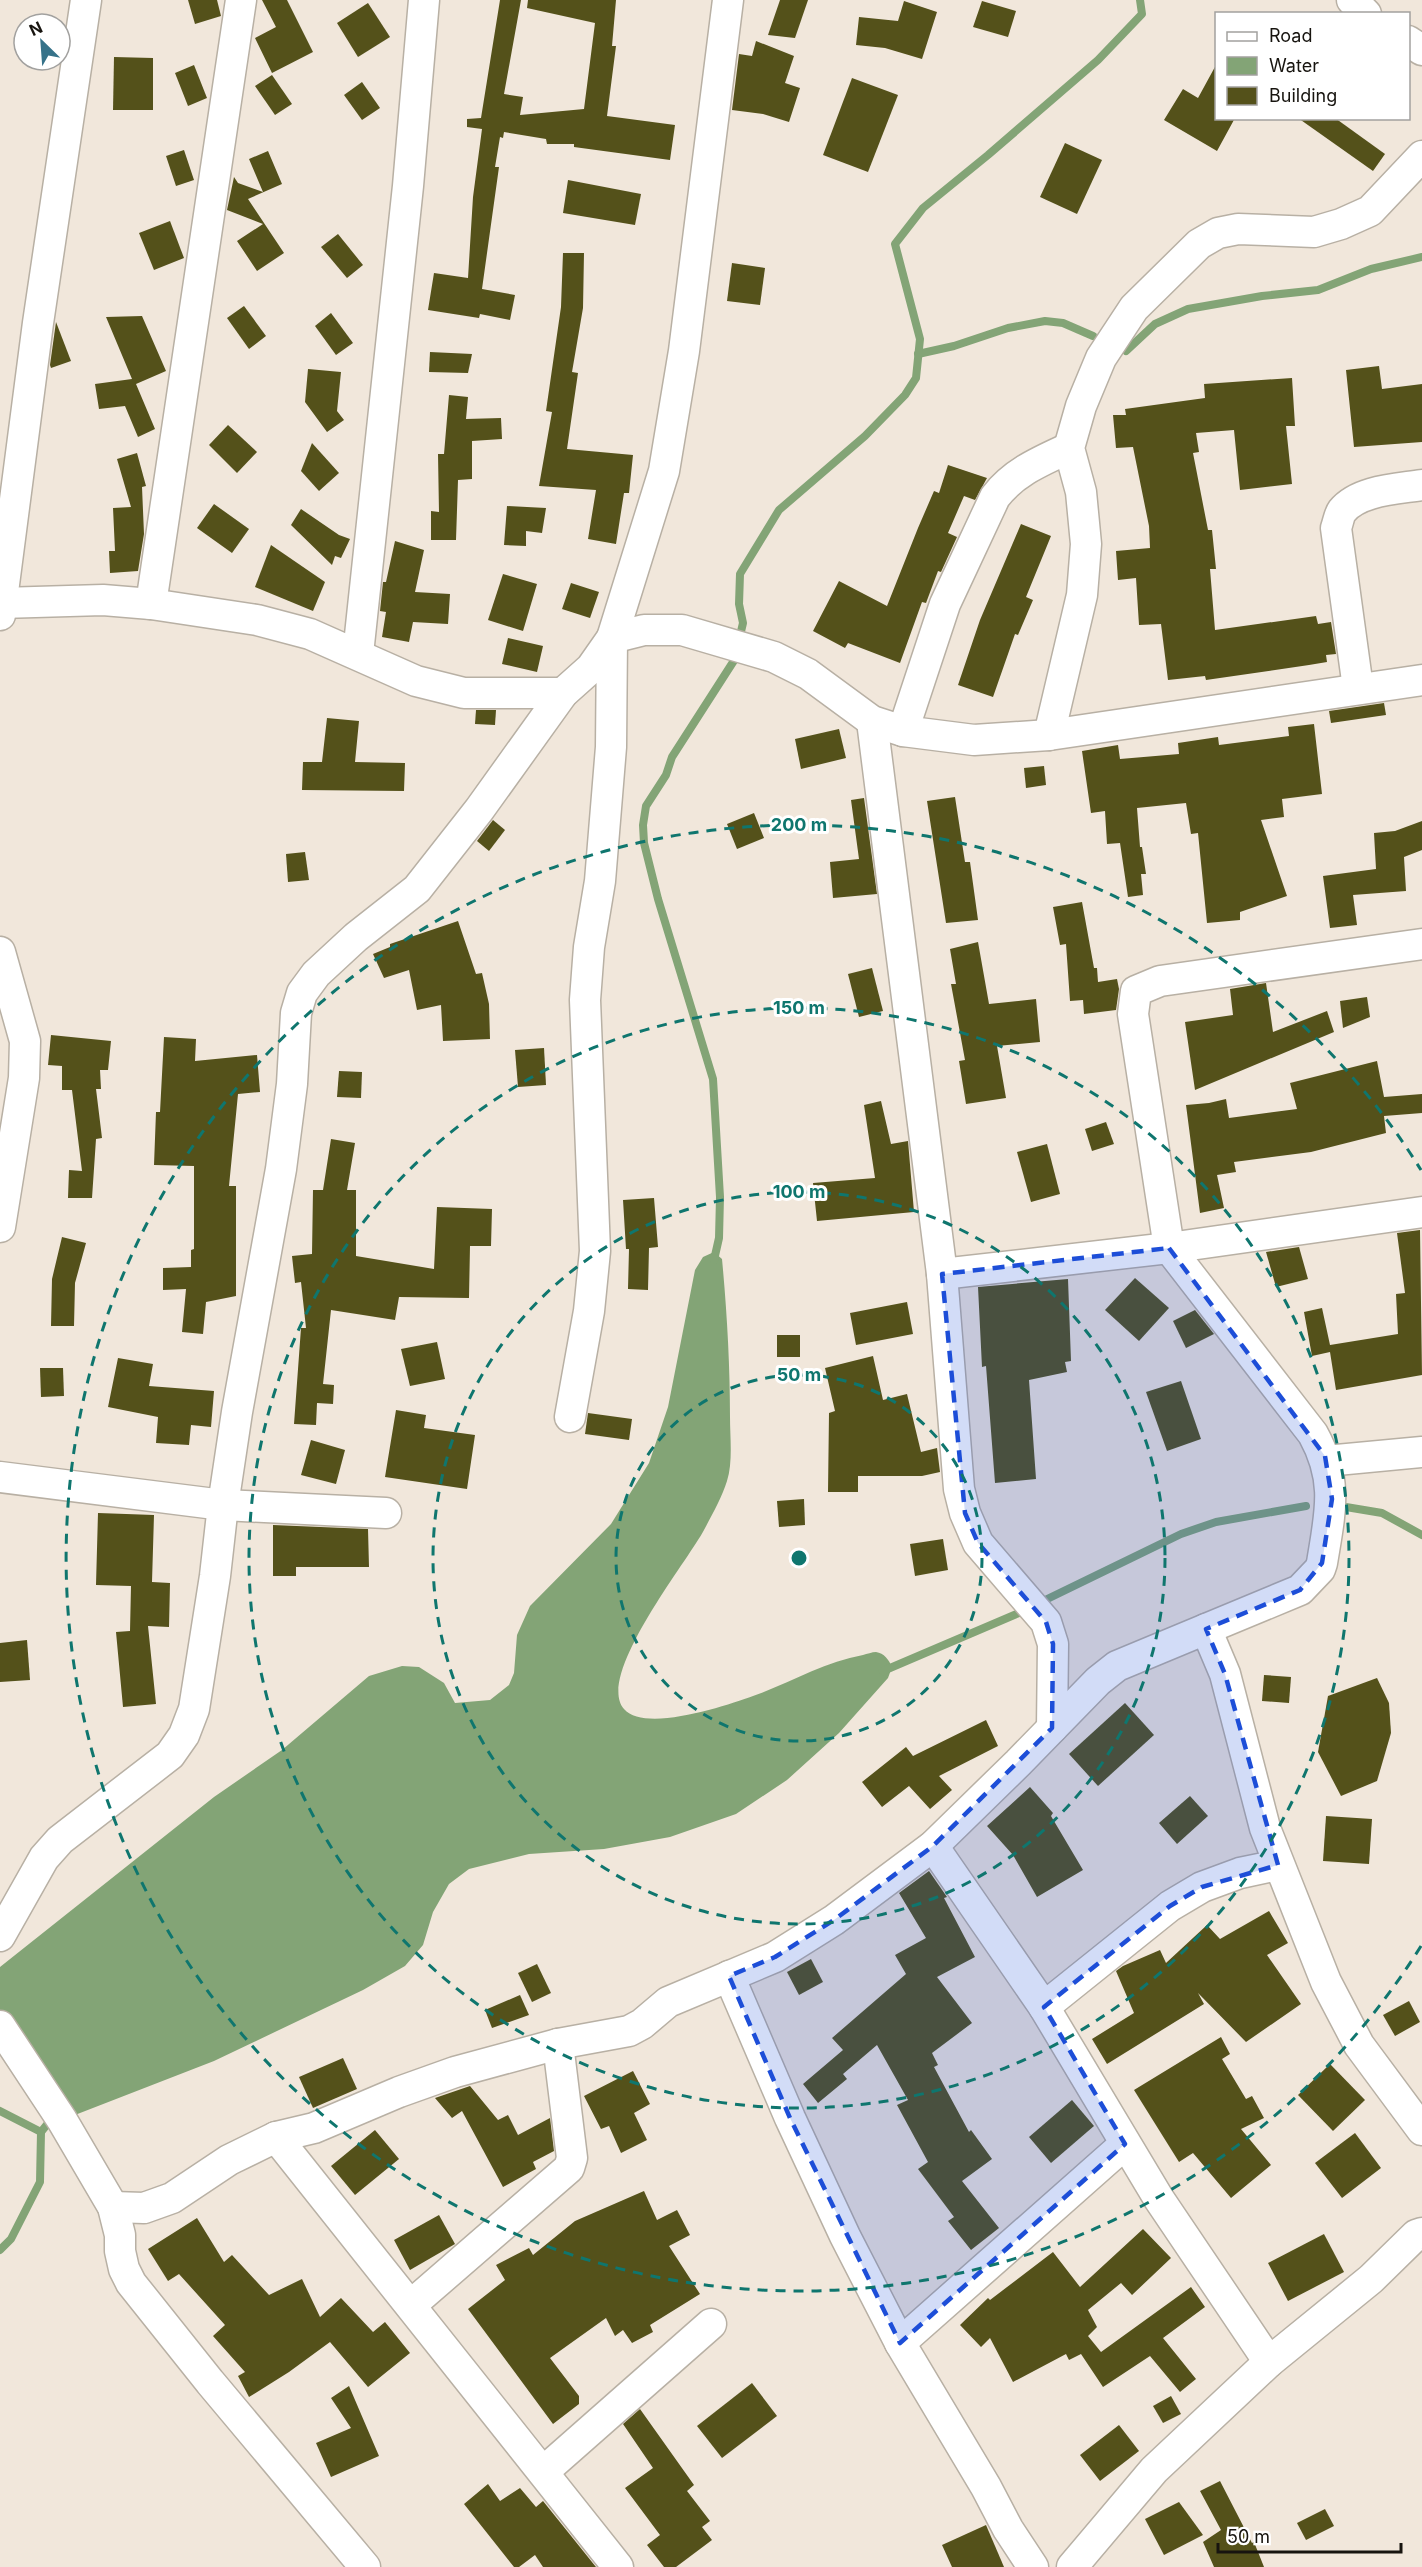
<svg xmlns="http://www.w3.org/2000/svg" width="1422" height="2567" font-family="Inter,sans-serif">
<style>
.water{fill:#83a476}
.lines{fill:none;stroke-linecap:round;stroke-linejoin:round}
.stream{stroke:#83a476;stroke-width:8}
.building{fill:#54511a}
.minor-casing{stroke:#b8b0a4;stroke-width:33}
.minor{stroke:#fff;stroke-width:30}
.marked{fill:#1d4ed8;fill-opacity:0.2;stroke:#1d4ed8;stroke-width:4.5;stroke-dasharray:12 8;stroke-linejoin:round}
.ring{fill:none;stroke:#0f766e;stroke-width:3;stroke-dasharray:10 8}
.centre{fill:#0f766e;stroke:#fff;stroke-width:3}
.ring-label{font-size:18px;text-anchor:middle;font-weight:bold;fill:#0f766e;stroke:#fff;stroke-width:6;stroke-linejoin:round;paint-order:stroke}
</style>
<rect width="100%" height="100%" fill="#f1e7db"/>
<path class="water" d="M 714,1252 L 722,1259 C 727,1312 730,1365 730,1417 C 730,1437 733,1462 727,1481 C 722,1497 712,1515 704,1530 C 687,1562 595,1676 624,1709 C 645,1733 725,1706 753,1696 C 790,1683 824,1662 863,1655 C 867,1654 872,1652 876,1652 C 884,1653 889,1660 892,1667 L 888,1678 L 839,1733 L 787,1780 L 736,1814 L 670,1837 L 604,1849 L 529,1854 L 469,1869 L 449,1884 L 433,1912 L 423,1945 L 405,1966 L 363,1990 L 214,2061 L 62,2120 L 0,2026 L 0,1967 L 214,1797 L 282,1750 L 369,1676 L 402,1666 L 419,1667 L 444,1683 L 455,1703 L 490,1700 L 509,1685 L 514,1673 L 517,1635 L 530,1606 L 611,1524 L 649,1463 L 668,1407 L 695,1270 L 703,1257 Z"/>
<g class="lines">
<g class="stream">
<polyline points="1126,351 1155,324 1188,309 1262,296 1318,290 1371,269 1422,257"/>
<polyline points="918,354 954,346 1008,328 1045,321 1063,323 1093,336"/>
<polyline points="739,640 743,623 739,604 740,574 779,510 865,436 905,395 916,378 920,339 895,244 923,208 988,155 1098,60 1142,14 1140,0"/>
<polyline points="714,1260 719,1238 720,1197 713,1079 658,899 644,843 643,825 646,806 666,775 672,757 735,659 736,652"/>
<polyline points="1340,1506 1382,1513 1422,1535"/>
<polyline points="1039,1603 1181,1534 1216,1522 1306,1506"/>
<polyline points="883,1671 1026,1610"/>
<polyline points="0,2111 41,2132"/>
<polyline points="0,2250 11,2239 40,2182 41,2132 53,2117"/>
</g>
</g>
<g class="building">
<polygon points="188,0 217,0 221,16 195,24"/>
<polygon points="262,0 287,0 313,52 272,73 255,38 276,27"/>
<polygon points="500,0 521,0 504,94 523,97 520,115 584,109 595,23 527,8 528,0 616,0 612,46 616,46 607,116 675,125 670,160 574,147 574,144 547,144 546,139 504,132 503,138 500,137 495,167 499,167 482,289 515,295 510,320 480,314 479,318 428,310 434,273 468,278 473,197 482,129 467,127 467,119 481,118"/>
<polygon points="780,0 808,0 795,38 768,35"/>
<polygon points="904,1 937,12 922,59 885,48 856,45 859,17 898,21"/>
<polygon points="982,1 1016,11 1008,37 973,27"/>
<polygon points="368,3 390,37 358,57 337,23"/>
<polygon points="756,41 794,56 785,83 800,88 789,122 763,114 732,110 739,54 752,56"/>
<polygon points="114,57 153,58 153,110 113,110"/>
<polygon points="194,65 207,98 188,106 175,73"/>
<polygon points="1216,65 1216,118 1235,118 1217,151 1164,120 1183,89 1198,98"/>
<polygon points="272,75 292,104 275,115 255,86"/>
<polygon points="852,78 898,95 868,172 823,155"/>
<polygon points="362,82 380,108 362,120 344,95"/>
<polygon points="1298,118 1335,118 1385,154 1373,171"/>
<polygon points="1065,143 1102,160 1077,214 1040,197"/>
<polygon points="184,150 194,180 176,186 166,156"/>
<polygon points="268,151 282,184 248,199 284,253 257,271 237,241 263,224 227,210 234,177 238,183 263,192 249,159"/>
<polygon points="568,180 641,194 635,225 563,213"/>
<polygon points="170,221 184,258 154,270 139,233"/>
<polygon points="338,234 363,265 347,278 321,247"/>
<polygon points="563,253 584,253 583,308 572,372 578,373 567,449 633,455 629,493 624,493 616,544 588,539 596,490 539,486 552,412 546,411 561,307"/>
<polygon points="732,263 765,268 760,305 727,301"/>
<polygon points="244,306 266,336 249,349 227,318"/>
<polygon points="331,313 353,343 336,355 315,326"/>
<polygon points="142,316 166,371 136,384 155,429 138,437 125,406 99,409 95,384 132,379 106,317"/>
<polygon points="56,322 71,361 51,368 50,365"/>
<polygon points="430,352 472,354 468,373 429,372"/>
<polygon points="1379,366 1382,389 1422,384 1422,442 1354,447 1346,370"/>
<polygon points="308,369 341,372 337,411 344,420 327,432 305,402"/>
<polygon points="1292,378 1295,426 1286,426 1292,484 1240,490 1234,430 1196,433 1199,452 1193,453 1208,530 1212,530 1216,569 1210,569 1215,630 1316,616 1318,624 1331,622 1336,654 1326,655 1327,662 1309,665 1206,680 1205,676 1168,680 1161,624 1139,625 1136,578 1118,580 1116,551 1150,548 1149,526 1133,447 1116,448 1113,415 1126,415 1125,409 1205,398 1204,384"/>
<polygon points="449,395 468,397 466,419 501,418 502,439 472,441 472,479 458,480 456,540 431,540 431,511 439,512 438,454 444,454"/>
<polygon points="228,425 257,452 237,473 209,445"/>
<polygon points="312,443 339,473 319,491 301,471"/>
<polygon points="137,453 146,486 142,487 144,534 138,571 110,573 109,551 115,551 113,508 131,507 117,459"/>
<polygon points="948,465 987,478 975,500 964,496 948,533 957,537 941,572 938,571 926,603 922,602 900,663 848,643 845,648 813,631 839,581 887,606 918,528 934,491 939,493"/>
<polygon points="214,504 249,529 232,553 197,528"/>
<polygon points="507,506 546,508 542,533 526,531 526,546 504,545"/>
<polygon points="301,509 339,535 350,539 341,558 335,556 332,565 291,525"/>
<polygon points="1021,524 1051,536 1026,597 1033,600 1018,635 1015,634 993,697 958,685 980,620"/>
<polygon points="395,541 424,550 415,592 450,594 448,624 413,622 409,642 382,637 386,612 380,611 383,582 386,582"/>
<polygon points="271,545 325,582 313,611 255,587"/>
<polygon points="503,574 537,584 523,631 488,620"/>
<polygon points="571,583 599,592 590,618 562,609"/>
<polygon points="508,638 543,646 537,672 502,664"/>
<polygon points="1384,703 1386,715 1331,723 1329,711"/>
<polygon points="476,710 496,710 495,725 475,724"/>
<polygon points="327,718 359,721 355,762 405,763 404,791 302,790 303,762 322,762"/>
<polygon points="1314,724 1322,794 1282,799 1284,817 1261,820 1287,896 1240,912 1240,920 1207,923 1198,833 1191,834 1186,803 1137,808 1140,847 1142,847 1146,874 1141,874 1143,895 1128,897 1120,843 1107,844 1105,811 1091,813 1082,751 1118,745 1120,759 1179,754 1178,743 1218,737 1219,745 1289,736 1288,727"/>
<polygon points="839,729 846,758 801,769 795,739"/>
<polygon points="1044,766 1046,785 1026,788 1024,768"/>
<polygon points="955,797 965,862 970,862 978,920 946,923 927,801"/>
<polygon points="864,798 877,894 833,898 830,862 859,859 851,800"/>
<polygon points="754,813 764,838 737,849 727,824"/>
<polygon points="493,820 505,830 489,851 477,841"/>
<polygon points="1422,821 1422,850 1404,857 1406,891 1353,895 1357,925 1330,928 1323,876 1376,869 1374,833 1395,831"/>
<polygon points="305,852 309,880 288,882 286,854"/>
<polygon points="1082,902 1094,968 1097,968 1098,982 1117,979 1119,989 1116,1010 1084,1014 1083,1000 1070,1001 1066,944 1060,945 1053,907"/>
<polygon points="458,921 476,974 482,973 489,1004 490,1039 443,1041 441,1005 417,1010 409,970 384,978 373,954 390,947 390,944"/>
<polygon points="978,942 989,1004 1036,999 1040,1042 997,1046 1006,1098 966,1104 959,1061 965,1060 951,984 956,984 950,949"/>
<polygon points="872,968 883,1011 859,1017 848,974"/>
<polygon points="1266,983 1273,1032 1327,1011 1334,1032 1195,1090 1185,1022 1233,1015 1230,989"/>
<polygon points="1367,997 1370,1017 1343,1028 1340,1001"/>
<polygon points="51,1035 111,1041 108,1070 100,1070 101,1089 96,1089 102,1138 96,1139 92,1198 68,1198 69,1170 82,1171 72,1090 62,1090 62,1066 48,1065"/>
<polygon points="164,1037 196,1039 195,1061 257,1055 260,1092 238,1094 229,1186 236,1186 236,1296 206,1302 203,1334 182,1332 186,1289 163,1290 163,1268 191,1267 191,1250 194,1249 194,1166 154,1165 156,1112 160,1112"/>
<polygon points="544,1048 546,1085 518,1087 515,1050"/>
<polygon points="1377,1061 1384,1097 1422,1094 1422,1113 1384,1116 1386,1133 1311,1152 1234,1162 1236,1172 1217,1175 1224,1208 1200,1213 1186,1105 1209,1103 1226,1099 1229,1118 1297,1109 1290,1083"/>
<polygon points="339,1071 362,1072 361,1098 337,1097"/>
<polygon points="881,1101 891,1144 908,1141 914,1212 817,1221 813,1183 875,1178 864,1105"/>
<polygon points="1106,1122 1114,1144 1092,1151 1085,1129"/>
<polygon points="331,1139 355,1143 347,1190 356,1190 356,1256 434,1269 437,1207 492,1209 491,1246 470,1246 469,1298 399,1297 395,1320 331,1310 323,1384 334,1385 333,1404 317,1403 316,1425 294,1424 301,1328 306,1328 301,1282 295,1283 292,1256 312,1254 313,1190 323,1190"/>
<polygon points="1047,1144 1060,1194 1031,1202 1017,1152"/>
<polygon points="654,1198 658,1247 649,1248 648,1290 628,1289 629,1249 626,1249 623,1200"/>
<polygon points="1420,1230 1422,1375 1336,1390 1330,1352 1312,1356 1304,1312 1322,1308 1330,1345 1398,1334 1396,1294 1405,1293 1397,1233"/>
<polygon points="62,1237 86,1243 75,1283 74,1326 51,1326 52,1279"/>
<polygon points="1299,1247 1308,1279 1276,1287 1266,1252"/>
<polygon points="1135,1278 1169,1308 1139,1341 1105,1310"/>
<polygon points="1068,1279 1071,1361 1065,1362 1067,1372 1029,1380 1036,1479 995,1483 986,1366 982,1367 978,1287"/>
<polygon points="907,1302 913,1334 856,1345 850,1313"/>
<polygon points="1195,1310 1214,1334 1186,1348 1173,1321"/>
<rect x="777" y="1335" width="23" height="22"/>
<polygon points="437,1342 445,1379 410,1386 401,1349"/>
<polygon points="873,1356 883,1400 907,1394 921,1452 937,1448 940,1472 922,1476 858,1476 858,1492 828,1492 829,1413 835,1411 825,1368"/>
<polygon points="118,1358 153,1364 149,1386 214,1391 211,1427 191,1425 189,1445 156,1443 158,1417 108,1407"/>
<polygon points="40,1368 63,1368 64,1396 41,1397"/>
<polygon points="1181,1381 1201,1439 1167,1451 1146,1392"/>
<polygon points="396,1410 426,1415 424,1428 475,1435 467,1489 385,1477"/>
<polygon points="588,1413 632,1419 629,1440 585,1434"/>
<polygon points="311,1440 345,1450 336,1484 301,1475"/>
<polygon points="804,1499 805,1525 779,1527 777,1501"/>
<polygon points="98,1513 154,1515 152,1582 170,1583 169,1627 148,1626 156,1704 123,1707 116,1632 130,1631 131,1586 96,1585"/>
<polygon points="273,1525 368,1529 369,1567 296,1567 296,1576 273,1576"/>
<polygon points="943,1539 948,1570 915,1576 910,1544"/>
<polygon points="27,1640 30,1680 0,1682 0,1643"/>
<polygon points="1264,1675 1291,1677 1289,1703 1262,1701"/>
<polygon points="1377,1678 1389,1703 1391,1733 1377,1781 1341,1796 1318,1752 1328,1696"/>
<polygon points="1125,1703 1154,1735 1098,1786 1069,1754"/>
<polygon points="986,1720 998,1746 939,1776 952,1790 930,1809 909,1786 882,1807 862,1782 906,1747 913,1756"/>
<polygon points="1030,1787 1053,1813 1051,1816 1083,1870 1037,1897 1013,1855 987,1826"/>
<polygon points="1190,1796 1208,1816 1177,1844 1159,1823"/>
<polygon points="1326,1816 1372,1819 1369,1864 1323,1861"/>
<polygon points="929,1871 947,1897 944,1898 975,1957 937,1977 972,2023 932,2053 938,2065 934,2067 969,2132 971,2130 992,2159 962,2181 999,2228 971,2250 948,2221 954,2217 918,2169 928,2162 897,2105 908,2100 877,2045 843,2074 847,2079 818,2103 803,2084 843,2050 832,2038 906,1974 895,1955 926,1938 899,1893"/>
<polygon points="1269,1911 1288,1943 1267,1955 1301,2004 1246,2042 1198,1993 1204,2004 1107,2064 1092,2039 1134,2013 1116,1971 1123,1966 1160,1950 1166,1963 1207,1925 1220,1939"/>
<polygon points="811,1959 823,1982 799,1995 787,1972"/>
<polygon points="537,1964 551,1993 532,2002 518,1973"/>
<polygon points="520,1995 529,2015 492,2028 485,2010"/>
<polygon points="1409,2001 1420,2022 1395,2036 1383,2015"/>
<polygon points="1221,2037 1230,2054 1222,2059 1246,2099 1252,2096 1264,2118 1241,2129 1271,2165 1231,2198 1193,2153 1179,2162 1134,2090"/>
<polygon points="343,2058 357,2089 313,2108 299,2077"/>
<polygon points="1330,2064 1365,2100 1333,2131 1298,2095"/>
<polygon points="633,2071 650,2104 634,2113 647,2140 621,2153 609,2126 601,2129 584,2096"/>
<polygon points="470,2086 498,2120 508,2115 518,2135 550,2118 554,2151 533,2162 536,2169 503,2187 462,2111 452,2118 435,2098"/>
<polygon points="1072,2100 1094,2126 1051,2163 1029,2137"/>
<polygon points="375,2130 399,2159 355,2195 331,2166"/>
<polygon points="1355,2133 1381,2168 1342,2198 1315,2163"/>
<polygon points="644,2191 657,2220 677,2210 690,2235 669,2246 700,2294 650,2325 653,2332 632,2343 623,2330 615,2336 606,2318 550,2358 579,2396 579,2404 553,2424 468,2309 505,2280 496,2265 529,2248 533,2255 575,2221"/>
<polygon points="439,2215 455,2244 410,2270 394,2240"/>
<polygon points="197,2218 224,2262 232,2255 269,2295 302,2279 320,2317 341,2298 373,2332 385,2322 410,2353 368,2387 330,2342 289,2372 249,2397 238,2376 245,2372 213,2336 225,2325 179,2274 168,2281 148,2249"/>
<polygon points="1143,2229 1171,2258 1132,2295 1121,2283 1088,2310 1097,2327 1088,2336 1101,2352 1191,2287 1205,2307 1163,2338 1196,2379 1180,2392 1150,2356 1103,2387 1081,2354 1069,2360 1066,2354 1013,2382 990,2338 981,2347 960,2325 988,2298 990,2300 1053,2252 1080,2287"/>
<polygon points="1324,2234 1344,2272 1288,2301 1268,2263"/>
<polygon points="752,2383 777,2416 722,2458 697,2426"/>
<polygon points="349,2386 379,2456 331,2477 316,2443 351,2428 331,2398"/>
<polygon points="1171,2396 1181,2414 1163,2423 1153,2406"/>
<polygon points="640,2409 694,2485 687,2491 710,2521 702,2527 712,2540 676,2567 664,2567 647,2545 660,2535 625,2488 653,2468 623,2424"/>
<polygon points="1119,2425 1139,2451 1100,2481 1080,2455"/>
<polygon points="1220,2481 1252,2543 1254,2542 1264,2567 1214,2567 1203,2542 1221,2530 1200,2491"/>
<polygon points="488,2484 500,2501 520,2488 536,2507 543,2501 596,2567 543,2567 535,2555 519,2567 514,2567 464,2504"/>
<polygon points="1179,2502 1203,2535 1164,2555 1145,2519"/>
<polygon points="1325,2509 1334,2526 1306,2540 1297,2523"/>
<polygon points="986,2525 1004,2567 952,2567 942,2545"/>
</g>
<g class="lines">
<defs>
<g id="minor">
<polyline points="1352,0 1366,14"/>
<polyline points="1408,41 1422,50"/>
<polyline points="1,603 103,600 151,604 257,620 310,634 416,681 464,693 563,693"/>
<polyline points="151,604 241,0"/>
<polyline points="0,615 38,323 86,0"/>
<polyline points="358,654 408,186 424,0"/>
<path d="M 1358,688 L 1336,528 C 1338,523 1339,515 1342,511 C 1359,490 1398,489 1422,485"/>
<polyline points="872,721 942,1274 959,1489 965,1513 978,1543 1046,1622 1053,1644 1052,1728"/>
<path d="M 903,731 L 945,604 L 995,497 C 1014,472 1041,461 1069,448"/>
<polyline points="1049,735 1082,595 1086,544 1081,492 1069,448 1081,406 1101,358 1134,308 1199,244 1218,233 1238,229 1314,232 1341,224 1370,211 1422,156"/>
<polyline points="0,952 25,1041 24,1078 0,1227"/>
<polyline points="942,1274 1169,1248 1422,1212"/>
<polyline points="570,1417 589,1311 595,1251 585,1000 589,947 600,881 611,747 612,638 664,471 684,351 728,0"/>
<polyline points="1326,1461 1422,1452"/>
<polyline points="0,1477 223,1505 386,1513"/>
<path d="M 1206,1629 L 1300,1590 L 1320,1569 L 1322,1563 C 1330,1513 1339,1481 1313,1434 L 1169,1248 L 1133,1014 L 1136,991 L 1160,981 L 1422,944"/>
<polyline points="933,1846 1044,2007 1159,2199 1269,2362"/>
<polyline points="0,1936 44,1858 60,1840 170,1755 184,1735 194,1709 215,1576 223,1505 237,1412 281,1169 292,1084 296,1013 302,993 316,974 356,937 417,889 479,810 563,693 591,668 612,638 644,630 682,630 774,657 808,674 872,721 903,731 974,740 1049,735 1422,680"/>
<polyline points="729,1976 790,2118 845,2236 900,2343 986,2487 1008,2529 1033,2567"/>
<polyline points="1044,2007 1170,1906 1202,1887 1240,1873 1278,1865"/>
<polyline points="0,2026 62,2120 113,2207 120,2235 120,2251 124,2269 131,2283 210,2382 365,2567"/>
<polyline points="276,2137 618,2567"/>
<polyline points="113,2207 144,2208 172,2198 229,2160 276,2137 314,2128 399,2092 455,2072 558,2044 629,2031 642,2024 668,2002 775,1957 834,1920 933,1846 1018,1763 1098,1681 1117,1666 1206,1629 1225,1674 1265,1828 1326,1982 1359,2045 1422,2130"/>
<polyline points="411,2305 569,2168 572,2158 558,2044"/>
<polyline points="900,2343 1125,2144"/>
<polyline points="543,2472 711,2324"/>
<polyline points="1072,2567 1154,2470 1269,2362 1371,2279 1416,2235 1422,2233"/>
</g>
</defs>
<use href="#minor" class="minor-casing"/>
<use href="#minor" class="minor"/>
</g>
<path class="marked" d="M 1169,1248 L 1325,1456 L 1332,1499 L 1322,1563 L 1300,1590 L 1206,1629 L 1225,1674 L 1278,1865 L 1202,1887 L 1170,1906 L 1044,2007 L 1125,2144 L 900,2343 L 790,2118 L 729,1976 L 775,1957 L 834,1920 L 933,1846 L 1052,1728 L 1053,1644 L 1046,1622 L 978,1543 L 965,1513 L 942,1274 Z"/>
<g class="ring">
<circle cx="799" cy="1558" r="183"/>
<circle cx="799" cy="1558" r="366"/>
<circle cx="799" cy="1558" r="550"/>
<path d="M1421 1946A733 733 0 1 1 1421 1170"/>
</g>
<circle cx="799" cy="1558" r="9" class="centre"/>
<g class="ring-label">
<text x="799" y="831">200 m</text>
<text x="799" y="1014">150 m</text>
<text x="799" y="1198">100 m</text>
<text x="799" y="1381">50 m</text>
</g>
<rect x="1215" y="12" width="195" height="108" fill="#ffffff" stroke="#a2a19f" stroke-width="1.5"/>
<rect x="1227" y="32" width="30" height="9" fill="#ffffff" stroke="#a2a19f" stroke-width="1.5"/>
<text x="1269" y="42" font-size="18" fill="#17140f">Road</text>
<rect x="1227" y="57" width="30" height="18" fill="#83a476" stroke="#a2a19f" stroke-width="1.5"/>
<text x="1269" y="72" font-size="18" fill="#17140f">Water</text>
<rect x="1227" y="87" width="30" height="18" fill="#54511a" stroke="#a2a19f" stroke-width="1.5"/>
<text x="1269" y="102" font-size="18" fill="#17140f">Building</text>
<g transform="translate(42 42) rotate(335)"><circle r="28" fill="#ffffff" stroke="#a2a19f" stroke-width="1.5"/>
<path d="M0-4.5L10 22L0 15L-10 22Z" fill="#367289"/>
<text y="-9" font-size="16" font-weight="bold" text-anchor="middle" fill="#17140f">N</text>
</g>
<path d="M1218 2543v9h183v-9" fill="none" stroke="#17140f" stroke-width="3"/>
<text x="1227" y="2543" font-size="18" fill="#17140f" stroke="#ffffff" stroke-width="4.5" paint-order="stroke">50 m</text>
</svg>
